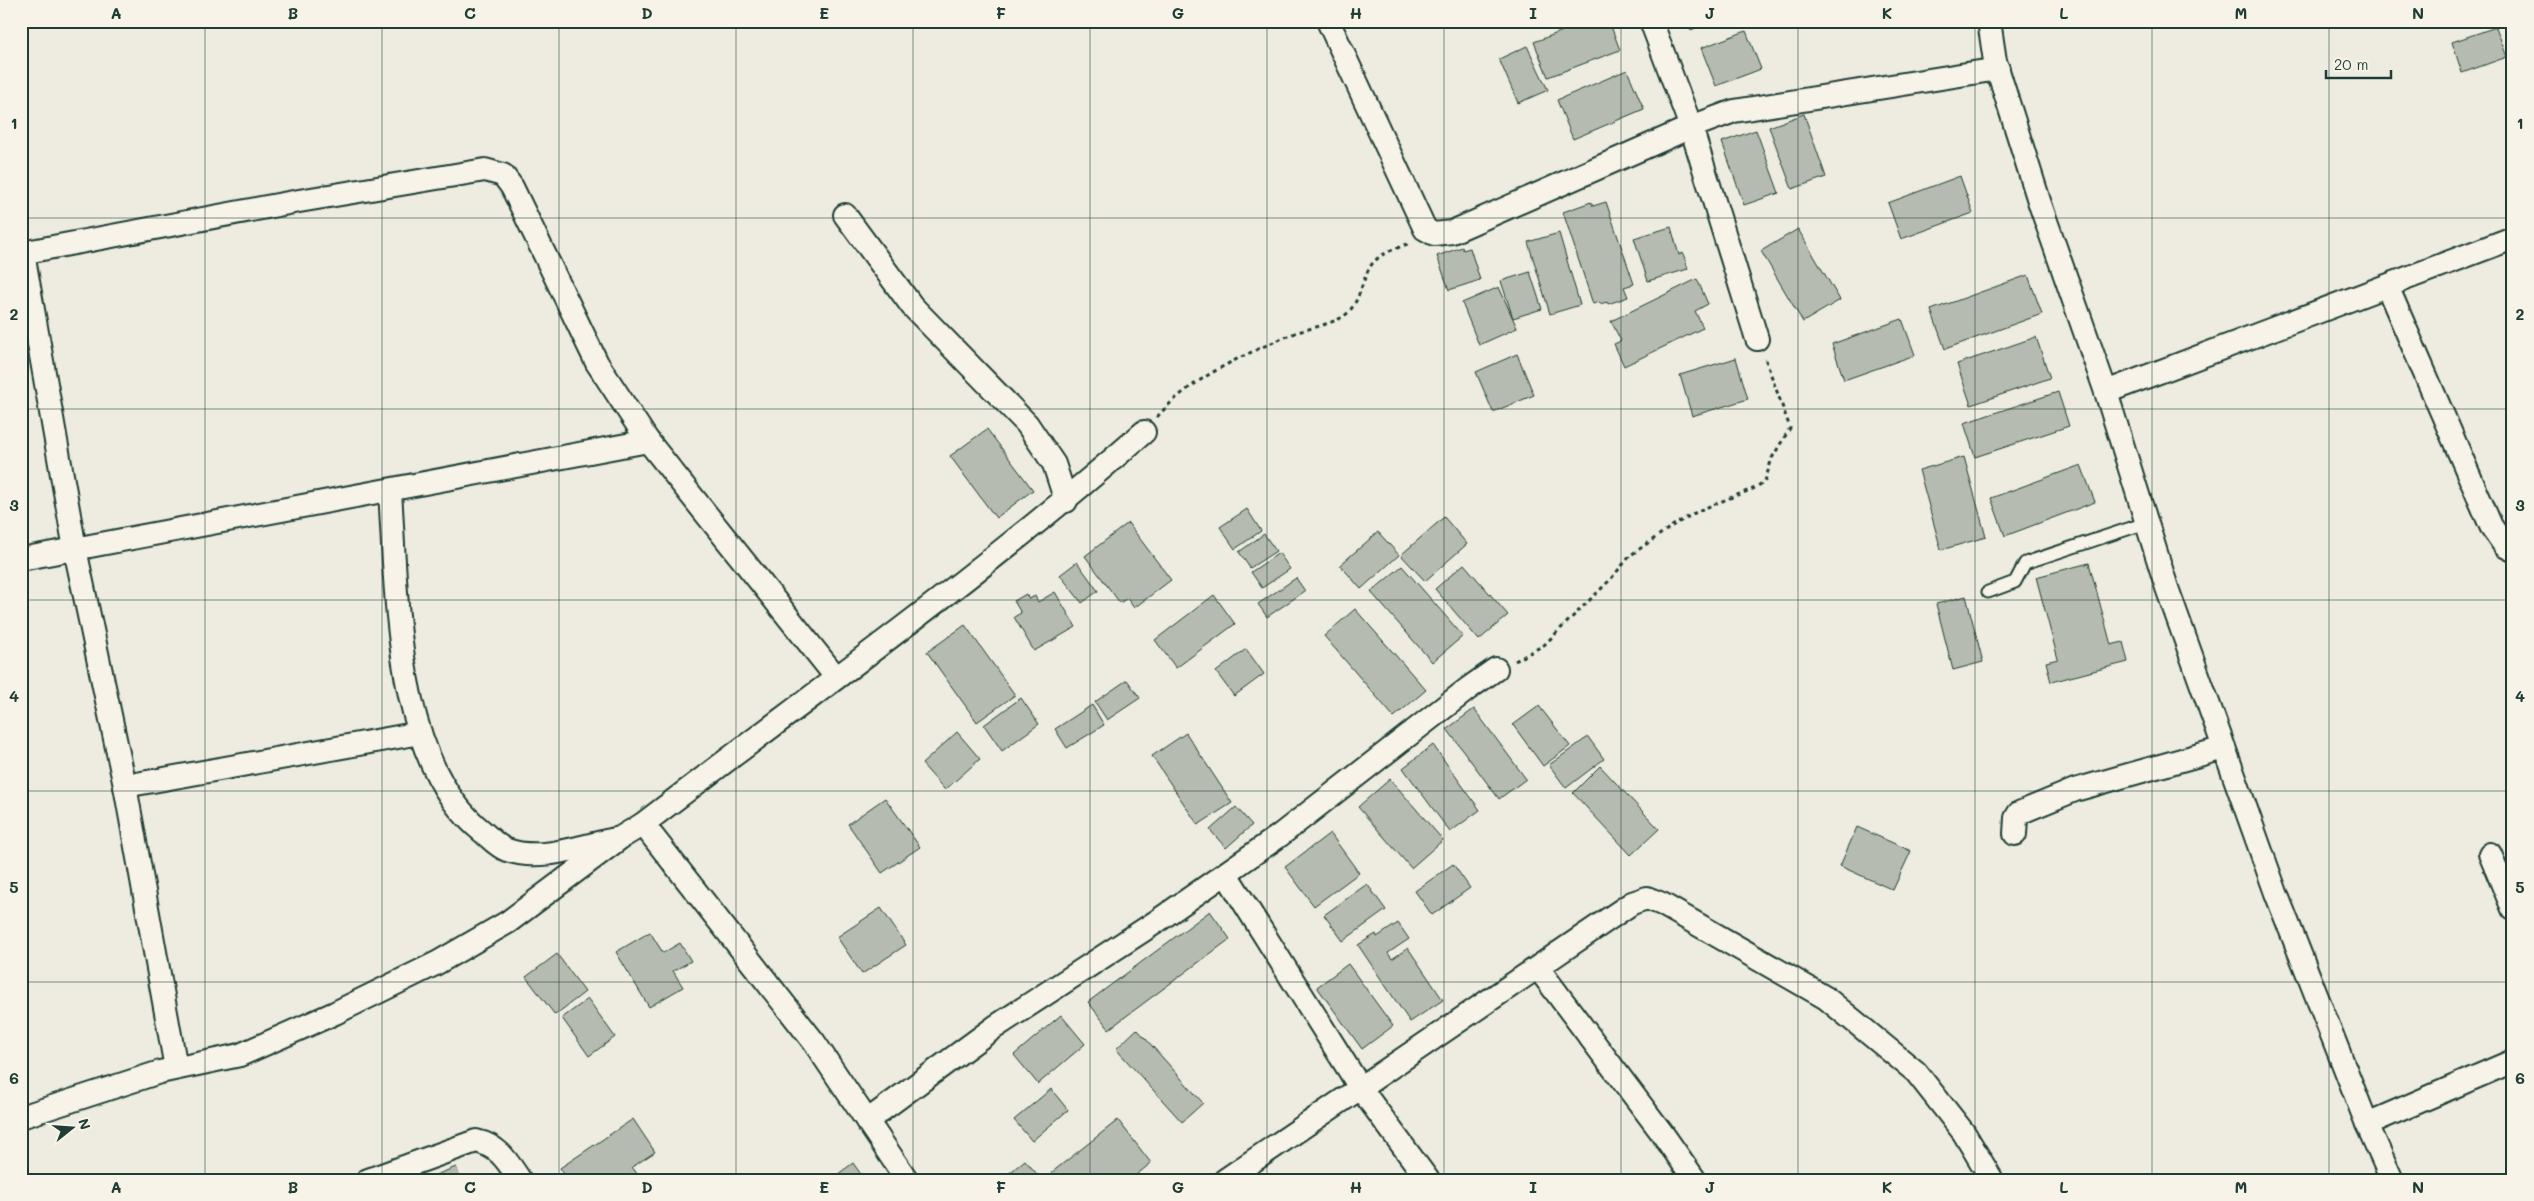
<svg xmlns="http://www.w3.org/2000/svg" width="2534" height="1201" font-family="Mali,sans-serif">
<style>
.building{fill:#b5bbb0;stroke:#1f3d34}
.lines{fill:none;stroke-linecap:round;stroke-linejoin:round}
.lane-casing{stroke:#1f3d34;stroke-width:15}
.street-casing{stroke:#1f3d34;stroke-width:26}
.path{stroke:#1f3d34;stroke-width:3;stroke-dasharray:4 4;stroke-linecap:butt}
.lane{stroke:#f7f3e8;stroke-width:11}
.street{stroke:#f7f3e8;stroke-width:22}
.grid{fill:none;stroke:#1f3d34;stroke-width:1;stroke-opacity:0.55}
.neatline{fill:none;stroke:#1f3d34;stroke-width:2}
.grid-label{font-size:16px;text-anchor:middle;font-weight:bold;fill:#1f3d34}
</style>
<rect width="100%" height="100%" fill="#eeece1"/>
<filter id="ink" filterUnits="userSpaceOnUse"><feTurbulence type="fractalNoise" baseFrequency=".02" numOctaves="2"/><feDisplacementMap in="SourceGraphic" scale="10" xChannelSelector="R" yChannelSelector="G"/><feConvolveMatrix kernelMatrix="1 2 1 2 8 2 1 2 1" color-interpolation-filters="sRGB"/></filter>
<g filter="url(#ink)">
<g class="building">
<polygon points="1589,21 1609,21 1620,50 1548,77 1534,42"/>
<polygon points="1687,21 1712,21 1691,30"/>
<polygon points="2496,27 2507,57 2462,73 2452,42"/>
<polygon points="1746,31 1761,69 1716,86 1701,48"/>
<polygon points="1527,46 1548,90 1518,103 1499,59"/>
<polygon points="1627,70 1644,109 1573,139 1557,100"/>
<polygon points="1804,114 1826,177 1792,189 1769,127"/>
<polygon points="1756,130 1779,193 1744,205 1722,142"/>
<polygon points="1960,176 1973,213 1901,239 1888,203"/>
<polygon points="1591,202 1593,206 1606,202 1634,284 1624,287 1628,297 1608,304 1607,302 1600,304 1600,302 1593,304 1563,212"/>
<polygon points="1671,227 1679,255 1683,253 1688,269 1648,281 1634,238"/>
<polygon points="1798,229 1840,300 1803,322 1761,251"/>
<polygon points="1559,233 1580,305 1550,314 1528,242"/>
<polygon points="1462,247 1463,250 1470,248 1480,280 1449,290 1437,256"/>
<polygon points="1530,272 1542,309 1513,318 1501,281"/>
<polygon points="2028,275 2042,314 1945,349 1931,310"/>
<polygon points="1697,279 1708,304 1695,311 1703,328 1624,366 1614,344 1621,341 1611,321"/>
<polygon points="1499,287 1517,328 1479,345 1462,303"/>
<polygon points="1902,319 1915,355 1844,380 1832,344"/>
<polygon points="2036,337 2050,378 1971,405 1957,364"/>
<polygon points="1517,354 1534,395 1493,412 1476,372"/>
<polygon points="1736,358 1748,399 1692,416 1680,375"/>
<polygon points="2058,392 2069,426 1975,457 1964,423"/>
<polygon points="987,429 1033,490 996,518 950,456"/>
<polygon points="1964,457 1986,537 1941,550 1919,470"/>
<polygon points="2081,465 2095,502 2005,536 1991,498"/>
<polygon points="1247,509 1261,531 1235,549 1220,527"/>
<polygon points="1444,517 1467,544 1425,581 1401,555"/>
<polygon points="1128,523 1171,580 1134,608 1127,598 1120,603 1085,556"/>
<polygon points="1378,532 1399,555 1361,589 1340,565"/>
<polygon points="1264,534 1276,551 1250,568 1239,552"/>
<polygon points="1279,553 1290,569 1262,588 1251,572"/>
<polygon points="1077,562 1098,591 1082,603 1060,575"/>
<polygon points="2089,563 2111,645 2123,642 2128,662 2051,682 2046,662 2058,659 2036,577"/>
<polygon points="1464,564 1508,615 1479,640 1435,589"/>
<polygon points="1402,566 1463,636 1432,662 1371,592"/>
<polygon points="1296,578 1305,591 1267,617 1258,604"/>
<polygon points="1055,592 1076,627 1034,651 1014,617 1021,613 1014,601 1026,594 1029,599 1035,596 1038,602"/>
<polygon points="1214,595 1235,624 1176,668 1155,640"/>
<polygon points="1966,596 1983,662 1953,670 1936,604"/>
<polygon points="1355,609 1426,690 1394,717 1324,636"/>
<polygon points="965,625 1015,695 977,722 927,652"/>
<polygon points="1246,649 1264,674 1234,696 1216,672"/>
<polygon points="1127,680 1140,698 1107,720 1095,702"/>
<polygon points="1021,698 1039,724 1002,751 984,725"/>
<polygon points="1092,705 1104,725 1067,748 1055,729"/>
<polygon points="1539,706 1570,746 1543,766 1513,725"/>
<polygon points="1474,709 1526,779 1499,799 1447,729"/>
<polygon points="957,732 980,759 945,790 922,764"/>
<polygon points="1186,733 1232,803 1198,825 1152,756"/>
<polygon points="1588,737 1604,759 1566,788 1549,765"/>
<polygon points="1433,745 1480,810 1450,832 1403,768"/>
<polygon points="1600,766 1659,829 1631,855 1573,793"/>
<polygon points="1390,779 1443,840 1411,868 1358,807"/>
<polygon points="885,798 920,847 882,873 848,824"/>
<polygon points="1236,807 1252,825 1226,848 1210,830"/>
<polygon points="1857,827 1911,851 1893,890 1840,866"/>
<polygon points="1330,833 1359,873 1314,906 1285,867"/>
<polygon points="1453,864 1470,888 1432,915 1415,891"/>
<polygon points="1367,884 1386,910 1343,941 1324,915"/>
<polygon points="881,908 906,945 862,974 837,937"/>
<polygon points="1210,911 1230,939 1109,1029 1088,1002"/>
<polygon points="1398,923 1409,939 1388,953 1392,959 1408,948 1443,1000 1410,1022 1358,945 1376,934 1377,937"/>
<polygon points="650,932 663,953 680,943 691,961 673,971 683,987 649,1007 616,952"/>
<polygon points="557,954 585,992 555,1015 526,977"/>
<polygon points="1348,964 1393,1026 1362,1049 1317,987"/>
<polygon points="588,999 615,1037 589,1056 562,1018"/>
<polygon points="1061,1015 1085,1044 1038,1084 1014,1055"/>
<polygon points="1137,1029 1203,1103 1182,1122 1116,1049"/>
<polygon points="1051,1089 1068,1110 1032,1141 1014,1120"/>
<polygon points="633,1119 655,1152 632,1167 638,1175 631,1180 568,1180 560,1168"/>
<polygon points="1118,1120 1151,1163 1130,1180 1056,1180 1051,1173"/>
<polygon points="1025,1160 1042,1180 1001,1180"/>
<polygon points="853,1163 865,1180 830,1180"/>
<polygon points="456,1167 461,1180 423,1180"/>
</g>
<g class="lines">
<defs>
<polyline id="lane" points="1988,592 2015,582 2025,563 2146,523"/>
<g id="street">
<polyline points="1328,21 1425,229 1434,234 1452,232 1691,127 1734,111 1998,69"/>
<polyline points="1651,21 1691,127 1757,339"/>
<polyline points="1989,21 1995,61 2040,204 2106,392 2167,588 2276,893 2367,1124 2392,1180"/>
<polyline points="845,215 912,306 1027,424 1054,464 1066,501"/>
<polyline points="21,253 299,201 485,170 503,175 512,187 597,363 648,441 836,677"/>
<polyline points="23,253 75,549 125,786 176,1068"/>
<polyline points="2387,286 2491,526 2505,546 2513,550"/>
<polyline points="2106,392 2513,238"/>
<path d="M 390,491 C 397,595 394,762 483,832 C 490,838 498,847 507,850 C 540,862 582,846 615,839"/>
<polyline points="21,559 648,441"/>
<polyline points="125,786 420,733"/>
<polyline points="643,824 814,1042 907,1180"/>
<polyline points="2015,834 2016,818 2019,813 2075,790 2224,748"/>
<polyline points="2490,854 2513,909"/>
<polyline points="1226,874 1361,1089 1428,1180"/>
<polyline points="1538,968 1662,1133 1695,1180"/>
<path d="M 21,1117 L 160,1072 L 240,1055 L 335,1013 L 437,963 L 508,922 L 620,838 L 643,824 C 811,695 985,572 1144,432"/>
<polyline points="867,1121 995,1027 1156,922 1279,836 1469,688 1496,669"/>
<polyline points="2367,1124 2513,1061"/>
<path d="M 368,1180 L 476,1141 C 499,1146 507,1161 520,1180"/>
<polyline points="1225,1180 1632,903 1647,898 1662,904 1826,998 1916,1072 1964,1133 1992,1180"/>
</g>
</defs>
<use href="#lane" class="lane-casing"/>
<use href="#street" class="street-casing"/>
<g class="path">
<path d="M 1157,417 C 1191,378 1243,355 1290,335 C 1307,328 1328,326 1344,316 C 1361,304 1362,275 1373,263 C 1382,252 1398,248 1410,243"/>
<polyline points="1515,661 1544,645 1609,581 1631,555 1672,526 1700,510 1755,488 1765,481 1772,458 1790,428 1765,358"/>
</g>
<use href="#lane" class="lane"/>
<use href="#street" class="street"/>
</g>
</g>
<path class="grid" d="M 205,21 L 205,1180M 382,21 L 382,1180M 559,21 L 559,1180M 736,21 L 736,1180M 913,21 L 913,1180M 1090,21 L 1090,1180M 1267,21 L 1267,1180M 1444,21 L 1444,1180M 1621,21 L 1621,1180M 1798,21 L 1798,1180M 1975,21 L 1975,1180M 2152,21 L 2152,1180M 2329,21 L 2329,1180M 21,218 L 2513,218M 21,409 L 2513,409M 21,600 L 2513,600M 21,791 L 2513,791M 21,982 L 2513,982"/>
<rect width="2534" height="1201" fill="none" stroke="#f7f3e8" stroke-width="55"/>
<g transform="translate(72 1128) rotate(73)" stroke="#f7f3e8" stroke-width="4" paint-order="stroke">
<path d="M0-4L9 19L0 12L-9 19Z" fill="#1f3d34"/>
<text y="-8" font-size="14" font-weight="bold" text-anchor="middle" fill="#1f3d34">N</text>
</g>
<path d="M2326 70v8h65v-8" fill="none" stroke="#1f3d34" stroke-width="2.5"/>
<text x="2334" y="70" font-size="15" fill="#1f3d34" stroke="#f7f3e8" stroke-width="4" paint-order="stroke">20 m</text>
<rect x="28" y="28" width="2478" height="1146" class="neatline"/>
<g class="grid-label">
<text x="116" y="19">A</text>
<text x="293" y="19">B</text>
<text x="470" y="19">C</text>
<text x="647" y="19">D</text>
<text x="824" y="19">E</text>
<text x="1001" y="19">F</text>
<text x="1178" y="19">G</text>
<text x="1356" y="19">H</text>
<text x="1533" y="19">I</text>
<text x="1710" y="19">J</text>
<text x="1887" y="19">K</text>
<text x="2064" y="19">L</text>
<text x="2241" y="19">M</text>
<text x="2418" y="19">N</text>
<text x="14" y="129">1</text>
<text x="2520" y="129">1</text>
<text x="14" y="320">2</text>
<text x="2520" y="320">2</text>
<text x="14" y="511">3</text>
<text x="2520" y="511">3</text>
<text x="14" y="702">4</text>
<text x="2520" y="702">4</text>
<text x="14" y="893">5</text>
<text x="2520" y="893">5</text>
<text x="14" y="1084">6</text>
<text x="2520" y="1084">6</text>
<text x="116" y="1193">A</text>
<text x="293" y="1193">B</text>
<text x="470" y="1193">C</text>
<text x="647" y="1193">D</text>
<text x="824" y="1193">E</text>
<text x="1001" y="1193">F</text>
<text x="1178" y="1193">G</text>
<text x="1356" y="1193">H</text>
<text x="1533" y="1193">I</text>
<text x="1710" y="1193">J</text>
<text x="1887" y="1193">K</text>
<text x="2064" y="1193">L</text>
<text x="2241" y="1193">M</text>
<text x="2418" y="1193">N</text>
</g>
</svg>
